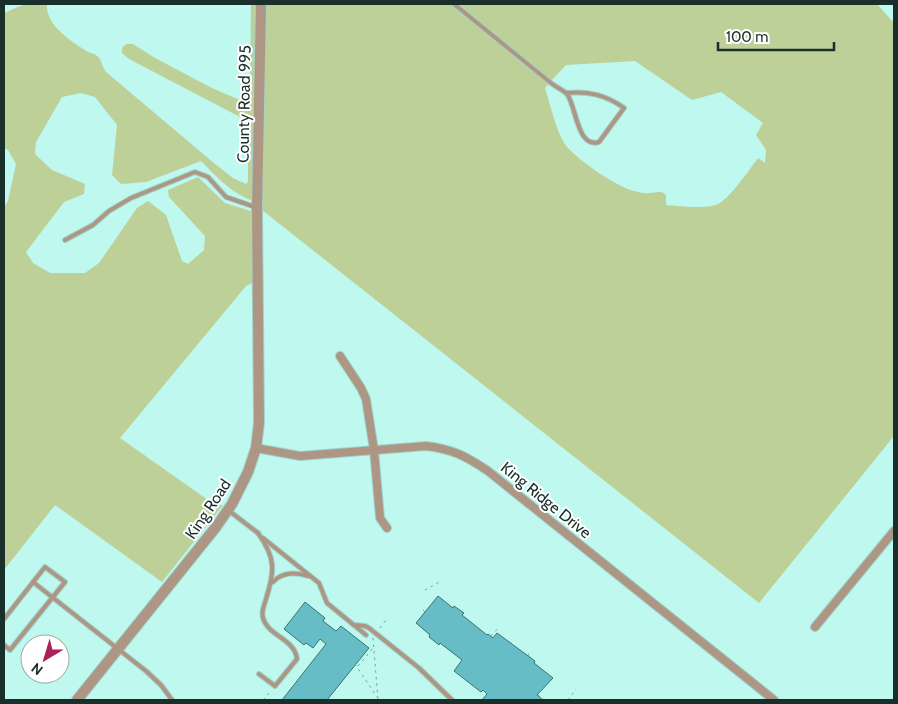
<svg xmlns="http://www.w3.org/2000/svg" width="898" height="704" font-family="Cabin,sans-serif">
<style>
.green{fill:#bdd098}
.building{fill:#66bdc5;stroke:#3a7378}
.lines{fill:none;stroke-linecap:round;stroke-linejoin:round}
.service-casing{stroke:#a0d4cb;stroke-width:6}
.minor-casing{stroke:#a0d4cb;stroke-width:10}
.tertiary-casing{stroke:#a0d4cb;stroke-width:12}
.path{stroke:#77a29a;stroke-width:1;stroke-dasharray:2.5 4;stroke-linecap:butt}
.service{stroke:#ad9784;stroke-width:4}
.minor{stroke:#ad9784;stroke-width:8}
.tertiary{stroke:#ad9784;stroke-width:10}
.labels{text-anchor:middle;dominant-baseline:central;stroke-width:4;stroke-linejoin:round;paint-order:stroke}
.street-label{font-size:16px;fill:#182f2b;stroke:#fff}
</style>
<rect width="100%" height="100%" fill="#bef8ee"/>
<g class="green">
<path d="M 25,4 L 47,4 C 45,24 70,41 85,50 C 89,53 93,53 96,55 C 103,60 101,66 106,72 L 215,164 L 233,178 L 246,184 L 248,182 L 248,123 L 240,117 L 129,59 L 122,53 L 122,48 L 126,44 L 133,44 L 155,58 L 212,88 L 244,102 L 248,100 L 250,95 L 251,4 L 257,4 L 254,201 C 233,195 216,176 201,161 L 146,182 L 121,184 L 112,175 L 117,125 L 95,97 L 81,93 L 62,97 L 36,142 L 35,154 L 52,170 L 85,184 L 84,194 L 64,202 L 26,252 L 33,263 L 50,273 L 85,273 L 99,263 L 137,208 L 148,201 L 166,215 L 182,261 L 188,264 L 204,250 L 205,236 L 169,197 L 168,190 L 198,177 L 225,203 L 254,212 L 254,282 L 246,286 L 120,438 L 215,505 L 223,505 L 162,582 L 55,505 L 4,570 L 4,207 L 8,201 L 16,164 L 8,150 L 4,148 L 4,13 Z"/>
<path d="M 265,4 L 450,4 L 549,84 L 545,88 C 550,104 556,129 564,143 C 574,158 617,187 634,191 C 638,192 645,194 649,193 C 657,193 660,189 666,195 L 666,205 C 679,206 709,210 720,203 C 732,195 749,170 758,158 L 765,163 L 766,150 L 756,135 L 763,123 L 721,92 L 692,100 L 635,61 L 566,65 L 551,81 L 457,4 L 877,4 L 894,23 L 894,436 L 759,603 L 262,210 Z"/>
</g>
<g class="building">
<polygon points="438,596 453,608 454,606 464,613 462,615 487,635 488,634 493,638 497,633 535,661 534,663 553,678 537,695 543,700 482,700 487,694 483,690 481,692 454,671 462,660 440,643 439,645 429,637 430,635 416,623"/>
<polygon points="305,602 325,618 323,621 336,631 341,626 369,648 327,700 282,700 326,644 320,639 313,648 306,643 304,645 284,629"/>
</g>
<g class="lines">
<defs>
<g id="service">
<path d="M 454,4 L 551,83 C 556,87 563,90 567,94 C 576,105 577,149 599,142 L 624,108 C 606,95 589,91 566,93"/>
<polyline points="65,240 93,225 109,211 131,198 195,172 208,177 226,197 255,207"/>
<polyline points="228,510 258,533"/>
<path d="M 258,533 C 276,558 275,571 266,599 C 264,606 261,611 263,618 C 268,636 295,639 297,659 L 275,686 L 259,674"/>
<polyline points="263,538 319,583 327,603 366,635"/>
<polyline points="33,582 146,671 161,685 172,700"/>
<path d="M 273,582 C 282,572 296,572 308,576"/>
<polyline points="4,619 45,567 65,582 10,650 4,645"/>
<polyline points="354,625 365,626 369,628 419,668 452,700"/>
</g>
<g id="minor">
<polyline points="340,356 361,388 366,399 374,450 380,518 387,528"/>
<path d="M 256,448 L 300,456 L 426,446 C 452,449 466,456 488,471 L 774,700"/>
<polyline points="815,627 894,531"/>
</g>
<polyline id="tertiary" points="77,700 216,527 232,504 248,472 256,448 259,423 257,208 261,4"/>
</defs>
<use href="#service" class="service-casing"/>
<use href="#minor" class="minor-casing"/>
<use href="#tertiary" class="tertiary-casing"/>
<g class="path">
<polyline points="425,590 441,581"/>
<polyline points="423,610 425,612"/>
<polyline points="380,628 386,620"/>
<polyline points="491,636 499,627"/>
<polyline points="373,638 378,700"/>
<polyline points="528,656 530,652"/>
<polyline points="355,664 377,697"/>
<polyline points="358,666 373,648"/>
<polyline points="538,695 545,700"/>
<polyline points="263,700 271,691"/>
<polyline points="568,700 576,689"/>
</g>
<use href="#service" class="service"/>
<use href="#minor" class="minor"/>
<use href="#tertiary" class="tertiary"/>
</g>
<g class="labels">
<g class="street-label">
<text transform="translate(244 104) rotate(-89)">County Road 995</text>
<text transform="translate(546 500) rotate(39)">King Ridge Drive</text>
<text transform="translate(208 509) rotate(-56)">King Road</text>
</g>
</g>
<rect width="898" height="704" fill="none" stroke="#182f2b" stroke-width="10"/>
<g transform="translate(45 659) rotate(218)"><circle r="24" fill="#ffffff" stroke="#a3acaa"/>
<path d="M0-4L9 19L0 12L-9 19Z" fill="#ad1f58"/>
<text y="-8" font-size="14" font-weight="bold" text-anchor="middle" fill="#182f2b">N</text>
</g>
<path d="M718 42v8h116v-8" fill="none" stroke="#182f2b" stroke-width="2.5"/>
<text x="726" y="42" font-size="15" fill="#182f2b" stroke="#ffffff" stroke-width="4" paint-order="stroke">100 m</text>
</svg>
